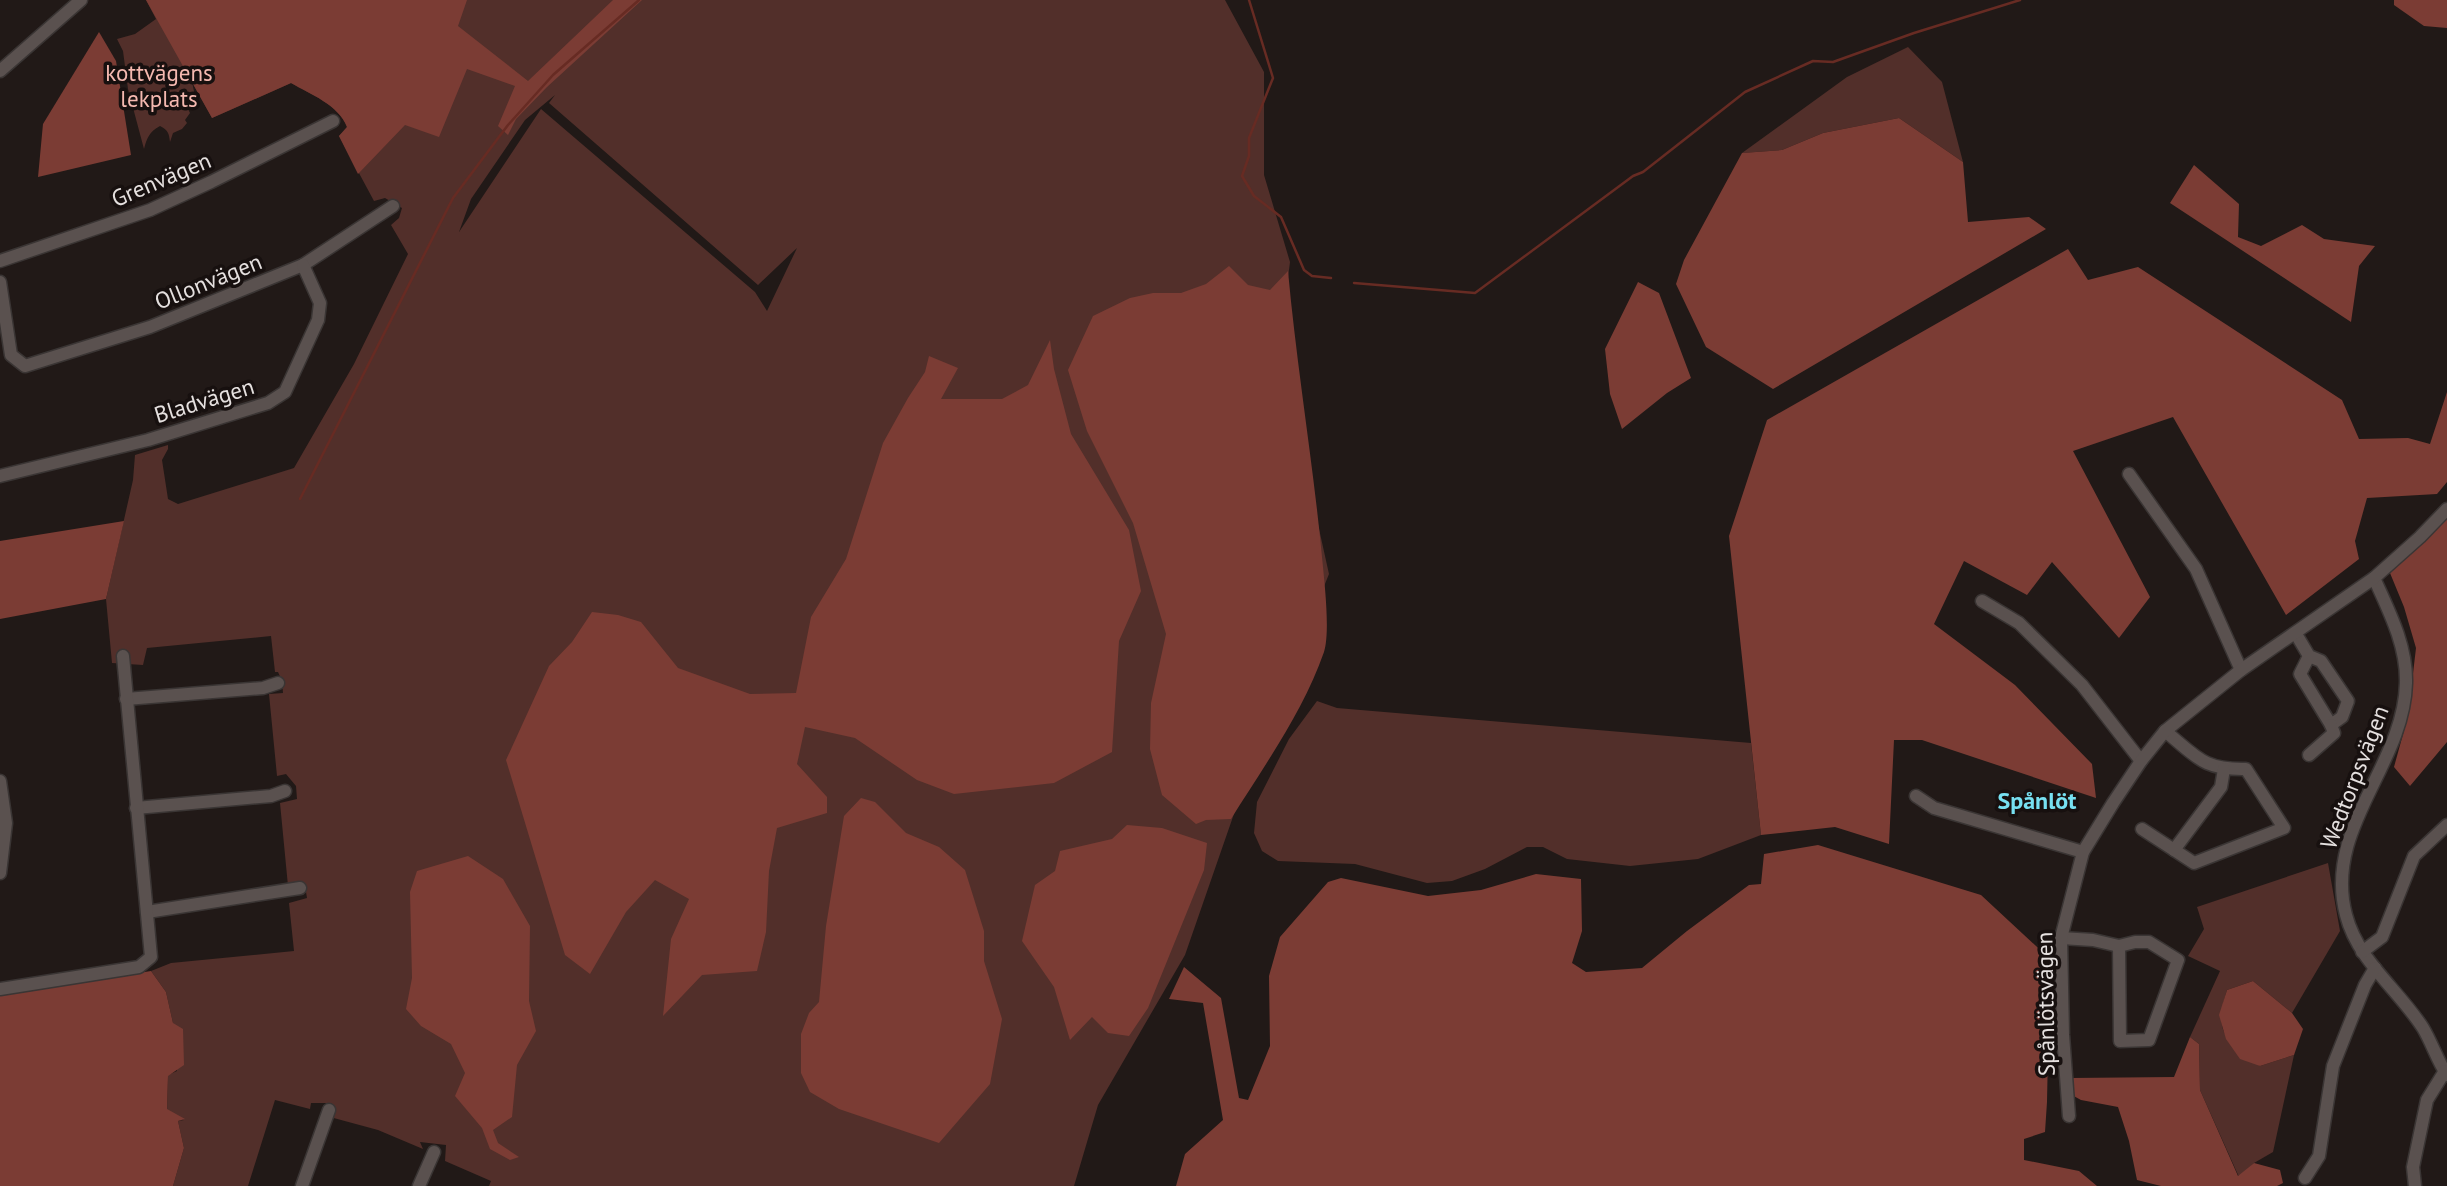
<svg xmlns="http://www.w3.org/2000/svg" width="2447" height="1186" font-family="'PT Sans',sans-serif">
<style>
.green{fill:#522f2a;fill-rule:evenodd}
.forest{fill:#7b3c34}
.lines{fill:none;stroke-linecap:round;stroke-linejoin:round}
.stream{stroke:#672b23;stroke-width:2.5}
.street-casing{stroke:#3a3534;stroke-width:15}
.street{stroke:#5a514f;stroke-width:12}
.labels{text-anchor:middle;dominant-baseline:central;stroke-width:7;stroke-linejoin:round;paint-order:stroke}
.park-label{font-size:23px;fill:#f5b9b0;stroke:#17100f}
.street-label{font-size:23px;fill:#e5e0df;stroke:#17100f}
.neighbourhood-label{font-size:24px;font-weight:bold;fill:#77e0f1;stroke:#17100f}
</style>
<rect width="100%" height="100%" fill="#211917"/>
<g class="green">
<path d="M 146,0 L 1225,0 L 1264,72 L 1264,175 L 1290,262 L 1279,348 L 1329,574 L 1244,785 L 1185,955 L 1098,1105 L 1074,1186 L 489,1186 L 491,1181 L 445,1161 L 446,1145 L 420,1142 L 423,1149 L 378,1130 L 330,1117 L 332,1103 L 311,1103 L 310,1109 L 275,1100 L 248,1186 L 173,1186 L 184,1148 L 178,1121 L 184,1120 L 167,1110 L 168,1075 L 177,1071 L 173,1023 L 166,992 L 151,971 L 171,963 L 294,951 L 289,903 L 307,898 L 305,886 L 288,886 L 280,803 L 297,799 L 296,786 L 286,774 L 277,776 L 269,694 L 283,693 L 282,681 L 278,672 L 275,672 L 271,636 L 147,648 L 143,665 L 112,663 L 106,599 L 133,480 L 135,455 L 168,445 L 168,449 L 162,460 L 168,499 L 178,504 L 294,468 L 354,364 L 408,254 L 391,225 L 399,218 L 402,208 L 385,198 L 374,201 L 339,136 L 347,127 C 339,105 310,94 291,83 L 212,118 L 192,82 L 195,96 L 185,103 L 190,113 L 185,120 L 187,123 L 182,129 L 173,133 L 170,142 C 169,133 168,130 160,126 C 149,132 147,138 144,149 L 128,89 L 123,51 L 117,39 L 135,34 L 156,19 ZM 555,95 L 549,103 L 758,285 L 797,248 L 767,311 L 755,292 L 541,109 L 459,232 L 471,199 L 525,120 Z"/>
<polygon points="1908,47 1942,82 1963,162 1899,118 1823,133 1782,150 1742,153 1847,77"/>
<polygon points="1317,701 1337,708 1751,743 1761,835 1698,859 1630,866 1567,859 1543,847 1527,847 1485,869 1452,881 1427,883 1355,864 1278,861 1262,851 1254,833 1257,802 1289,739"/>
<path d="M 2328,863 L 2340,931 L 2292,1013 L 2253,981 L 2227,990 C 2213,1035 2226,1039 2260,1066 L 2294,1055 L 2273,1152 L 2254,1163 L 2239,1177 L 2200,1090 L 2199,1044 L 2190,1037 L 2220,971 L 2188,956 L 2204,929 L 2197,907 Z"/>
</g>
<g class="forest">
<path d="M 146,0 L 467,0 L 458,26 L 528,81 L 613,0 L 642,0 L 547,87 L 516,119 L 508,135 L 498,126 L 515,86 L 467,69 L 439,137 L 405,125 L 358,174 L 339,136 L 347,127 C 339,105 310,94 291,83 L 212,118 Z"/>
<polygon points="2394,0 2447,0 2447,28 2424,26 2394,5"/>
<polygon points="99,32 116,61 131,155 38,177 43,124"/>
<polygon points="1899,118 1963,162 1968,222 2029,217 2046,229 1773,389 1706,347 1676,284 1684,260 1742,153 1782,150 1823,133"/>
<polygon points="2194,165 2239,204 2238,237 2261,246 2302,225 2324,239 2375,246 2359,266 2351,322 2170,203"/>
<polygon points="2068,249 2088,280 2138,267 2342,400 2359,439 2408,438 2430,444 2447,392 2447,482 2437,494 2367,498 2355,541 2359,559 2286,615 2173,417 2073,451 2150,597 2119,638 2052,562 2027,595 1964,561 1934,624 2015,685 2092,764 2096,798 1922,740 1894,740 1889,844 1835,827 1761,835 1729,536 1767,420"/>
<path d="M 1229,266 L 1248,285 L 1270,290 L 1288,271 C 1297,370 1314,468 1323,567 C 1325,588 1330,633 1324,652 C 1303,712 1264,766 1231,819 L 1206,820 L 1196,824 L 1162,795 L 1150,749 L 1151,703 L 1166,634 L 1133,523 L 1087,431 L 1068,370 L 1093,316 L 1130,298 L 1153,293 L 1181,293 L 1206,284 Z"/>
<polygon points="1638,282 1659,293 1691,378 1667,393 1622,429 1610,394 1605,349"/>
<polygon points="1050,340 1054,369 1071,434 1129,530 1141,591 1119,641 1112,752 1054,783 954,794 917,780 855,738 805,727 797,764 827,797 827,813 777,828 769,871 766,932 757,971 702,975 663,1016 671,939 689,899 655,880 626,912 590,974 565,955 506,760 549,666 572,642 592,612 618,615 641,622 678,668 750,694 796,693 811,617 846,559 883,443 908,398 925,372 929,356 958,368 941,399 1002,399 1028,385"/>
<polygon points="2447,514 2447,742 2410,786 2394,767 2408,716 2416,648 2404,607 2390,573"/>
<polygon points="124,521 106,599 0,619 0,541"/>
<polygon points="861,798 875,802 906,833 939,847 965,870 984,931 984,961 1002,1019 990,1084 939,1143 839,1109 810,1092 801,1073 801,1034 809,1013 819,1002 826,926 844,816"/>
<polygon points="1127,825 1162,828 1207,843 1204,870 1148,1008 1129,1036 1108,1033 1092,1017 1070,1040 1054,987 1022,941 1035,885 1055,871 1060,851 1112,839"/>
<polygon points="1818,845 1981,895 2050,959 2047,1102 2045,1132 2024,1139 2024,1160 2079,1171 2097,1186 1176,1186 1185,1154 1223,1120 1203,1003 1169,999 1184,967 1221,998 1239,1098 1248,1100 1270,1046 1269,976 1280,937 1328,882 1341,878 1428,896 1481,890 1536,874 1581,879 1582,931 1572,963 1586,972 1642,968 1687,931 1749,885 1761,884 1764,854"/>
<polygon points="468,856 503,879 530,926 529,1001 536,1031 517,1065 512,1117 493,1130 498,1143 519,1157 510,1160 490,1149 482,1128 455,1096 465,1073 451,1044 421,1026 406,1009 412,978 410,892 417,871"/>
<polygon points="151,971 166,992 173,1023 183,1029 184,1065 168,1076 167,1109 185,1119 178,1121 184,1148 173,1186 0,1186 0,995"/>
<polygon points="2253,981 2292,1013 2303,1029 2294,1055 2260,1066 2240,1059 2226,1039 2219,1015 2227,990"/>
<polygon points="2190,1037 2199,1044 2200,1090 2238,1176 2254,1163 2280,1170 2283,1183 2277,1186 2161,1186 2137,1180 2129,1141 2118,1107 2081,1100 2070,1094 2070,1078 2174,1077"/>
</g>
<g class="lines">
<g class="stream">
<polyline points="1249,0 1273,78 1249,138 1249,156 1242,176 1254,196 1281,217 1304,270 1312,276 1331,278"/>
<polyline points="1354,283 1475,293 1633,176 1643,172 1745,92 1813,61 1833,62 1914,33 2020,0"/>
<polyline points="300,499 453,198 508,125 553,75 639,0"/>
</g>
<defs>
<g id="street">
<polyline points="0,71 81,0"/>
<polyline points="0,261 150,210 211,182 333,121"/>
<polyline points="0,282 11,355 25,366 150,327 303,265 393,206"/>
<polyline points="2129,474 2196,569 2241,670"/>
<polyline points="0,476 148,440 268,403 285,392 318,320 320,303 303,265"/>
<path d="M 2374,578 C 2389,611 2407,646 2406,683 C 2404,766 2323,828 2346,915 C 2358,961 2398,989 2423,1028 C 2432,1043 2437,1060 2447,1075"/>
<polyline points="1982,601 2019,623 2082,685 2141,761"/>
<polyline points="2296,634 2309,656 2300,674 2331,725 2342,717 2348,701 2321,661 2309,656"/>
<polyline points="126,699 263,688 278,683"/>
<polyline points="2309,755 2334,733 2331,725"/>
<polyline points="0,781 6,823 0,873"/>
<polyline points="1916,796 1934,808 2083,852"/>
<polyline points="136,808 271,796 285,791"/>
<path d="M 2142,829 L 2194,863 L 2284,828 L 2246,769 C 2203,770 2197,757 2165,731"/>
<polyline points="2174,850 2221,787 2224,769"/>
<polyline points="147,912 300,888"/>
<polyline points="2061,938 2093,940 2119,946 2135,942 2149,942 2178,960 2149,1040 2120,1041 2119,946"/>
<polyline points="2362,952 2382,937 2414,856 2447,825"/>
<polyline points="0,989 139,967 151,957 123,656"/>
<polyline points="2069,1116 2063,1035 2061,938 2083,852 2113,803 2141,761 2165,731 2241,670 2374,578 2420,537 2447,509"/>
<polyline points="2305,1178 2319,1156 2333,1066 2365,985 2375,968"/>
<polyline points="302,1186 329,1110"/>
<polyline points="419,1186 434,1152"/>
<polyline points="2415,1186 2413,1167 2427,1100 2445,1071"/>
</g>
</defs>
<use href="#street" class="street-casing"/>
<use href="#street" class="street"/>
</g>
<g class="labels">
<g class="park-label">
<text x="159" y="72">kottvägens<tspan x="159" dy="26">lekplats</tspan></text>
</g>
<g class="street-label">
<text transform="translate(161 179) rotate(-23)">Grenvägen</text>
<text transform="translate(208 281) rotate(-22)">Ollonvägen</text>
<text transform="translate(204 400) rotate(-17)">Bladvägen</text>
<text transform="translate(2354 777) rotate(-69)">Wedtorpsvägen</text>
<text transform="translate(2045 1004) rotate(-91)">Spånlötsvägen</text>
</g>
<g class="neighbourhood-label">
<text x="2037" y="800">Spånlöt</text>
</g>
</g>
</svg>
